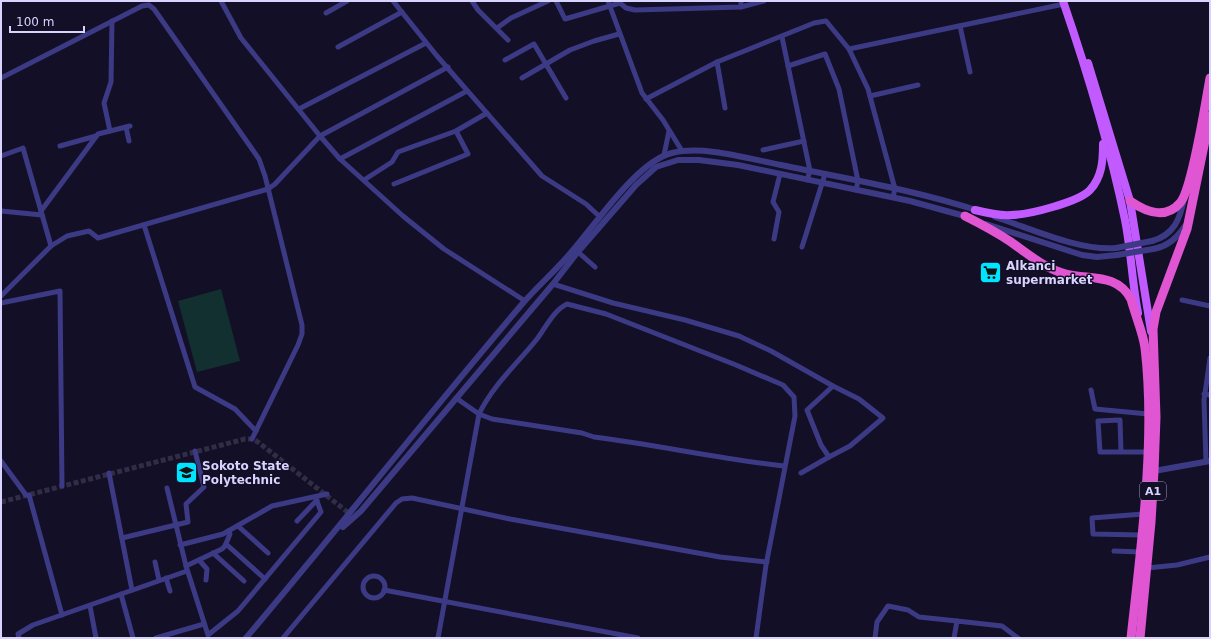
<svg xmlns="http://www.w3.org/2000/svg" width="1211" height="639" font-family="'DejaVu Sans',sans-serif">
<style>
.grass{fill:#12302f}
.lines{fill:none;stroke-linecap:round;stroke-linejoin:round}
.minor-tunnel{stroke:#312d47;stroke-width:5;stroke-dasharray:5 2.5;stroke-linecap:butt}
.minor{stroke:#3d3a85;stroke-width:5}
.tertiary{stroke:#3d3a85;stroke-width:6}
.primary{stroke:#c25bff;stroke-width:8}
.trunk{stroke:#e055d1;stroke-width:9}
.tertiary-bridge{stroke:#3d3a85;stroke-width:6}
.labels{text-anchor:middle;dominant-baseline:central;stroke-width:3;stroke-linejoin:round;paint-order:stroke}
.shield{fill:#130f26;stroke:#9e99be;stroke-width:1}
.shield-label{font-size:11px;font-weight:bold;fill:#d9d4ff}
.poi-label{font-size:12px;font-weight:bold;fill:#d9d4ff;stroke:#130f26;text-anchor:start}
</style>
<rect width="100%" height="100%" fill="#130f26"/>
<polygon class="grass" points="221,289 240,361 197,372 178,301"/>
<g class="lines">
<polyline class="minor-tunnel" points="1,502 245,439 252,439 258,442 350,514"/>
<g class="minor">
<polyline points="221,1 241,38 320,136 340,159 403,216 444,249 525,301"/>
<polyline points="393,1 437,56 542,176 586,204 600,217"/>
<polyline points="472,1 478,10 508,40"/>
<polyline points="556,1 565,19 620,3 626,8 635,10 741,7 764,1"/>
<polyline points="608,1 642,93 663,120 682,151"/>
<polyline points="741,1 741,7"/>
<polyline points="326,13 347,1"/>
<polyline points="960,26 970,72"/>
<polyline points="497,28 511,18 548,1"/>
<polyline points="782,37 810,171 807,180"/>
<polyline points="338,47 402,12"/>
<polyline points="849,49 1064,4"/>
<polyline points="505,60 534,44 566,98"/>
<polyline points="717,62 725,108"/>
<polyline points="788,66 825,54 839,89 858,181 856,190"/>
<polyline points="1,78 142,6 149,5 154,9 259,159 265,176 302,325 302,334 298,345 252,439"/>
<polyline points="522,78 570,50 594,41 619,34"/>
<polyline points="870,96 918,85"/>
<polyline points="646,99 717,62 814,23 826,21 849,49 868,89 895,189 893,197"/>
<polyline points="299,109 426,43"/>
<polyline points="126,127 129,141"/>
<polyline points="110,131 130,126"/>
<polyline points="60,146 96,136"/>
<polyline points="763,150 804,141"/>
<polyline points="664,155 669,131"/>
<polyline points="1,156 23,148 51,246"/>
<polyline points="340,159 467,91"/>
<polyline points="364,180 392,162 398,152 456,131 487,113"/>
<polyline points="394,184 468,154 456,131"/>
<polyline points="1,211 42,215"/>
<polyline points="41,211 98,134 110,131 104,103 111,82 112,21"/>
<polyline points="144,225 195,387 235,409 256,431"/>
<polyline points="774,239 779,212 773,202 780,174"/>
<polyline points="802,247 825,174"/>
<polyline points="578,252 595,267"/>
<polyline points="553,284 613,303 685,320 739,336 771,351 833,386 807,410 821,445 829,457 801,473"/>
<polyline points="1,296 51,246 67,236 89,231 98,238 268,189 275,184 320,136 448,67"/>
<polyline points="1182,300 1210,306"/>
<polyline points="1,303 60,291 62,486"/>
<polyline points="1091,390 1095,409 1148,414"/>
<polyline points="1204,394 1210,395"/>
<path d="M 456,398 L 479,414 L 492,419 L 582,433 L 594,437 C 658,445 720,459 784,466"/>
<polyline points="1121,452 1120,420 1098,421 1100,452 1147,452"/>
<polyline points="829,457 850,446 883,418 859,399 833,386"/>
<polyline points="1,461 26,495"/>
<polyline points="1206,462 1204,400 1210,358"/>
<polyline points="109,473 132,590"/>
<polyline points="167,488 186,566 208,635 238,611 321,512 317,501"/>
<polyline points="29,495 62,615"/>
<polyline points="297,521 317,500"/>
<polyline points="238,526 268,553"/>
<polyline points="1141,535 1093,534 1092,518 1143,514"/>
<polyline points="122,538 188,522 186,504 204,487 195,451"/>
<polyline points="226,544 265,579"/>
<polyline points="180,545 223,534 272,506 327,494"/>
<polyline points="1114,551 1140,552"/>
<polyline points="213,553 244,581"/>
<polyline points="199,560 207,569 206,580"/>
<polyline points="155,562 159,580"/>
<polyline points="186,566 222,549 225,546 230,534 228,531"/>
<polyline points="1147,568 1177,565 1210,557"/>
<circle cx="374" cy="587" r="11"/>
<polyline points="166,578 170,591"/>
<polyline points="384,590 638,638"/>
<polyline points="121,594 133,638"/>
<polyline points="90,606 96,638"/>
<polyline points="18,638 19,637 18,634 33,625 187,571"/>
<polyline points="156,638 204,624"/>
<polyline points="283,638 396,503 402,499 412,498 510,519 720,557 767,562"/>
<path d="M 438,638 L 479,414 C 493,385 517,364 537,339 C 546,327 554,310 567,304 L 606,314 L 736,365 L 783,385 L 794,397 L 795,416 L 766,565 L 756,638"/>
<polyline points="875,638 877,622 888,606 908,610 919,617 957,621"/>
<polyline points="954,638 957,621 1002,626 1018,638"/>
</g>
<g class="tertiary">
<path d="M 995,217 C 1032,229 1079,251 1116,248"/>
<polyline points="986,224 1082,255 1097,257 1117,255"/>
<path d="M 1152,241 C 1174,235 1180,219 1184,199"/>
<path d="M 1153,249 C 1168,246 1176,239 1185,226"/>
<polyline points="1154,471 1210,461"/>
<polyline points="343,527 361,511 553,284 577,253 636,185 656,167 678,160 699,160 738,165 910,201 968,217"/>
<path d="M 246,638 C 340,527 429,413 523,303 C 537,287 553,273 567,257 C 593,229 635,162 672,153 C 704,145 749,159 781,165 C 848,179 915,190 979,211"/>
</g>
<g class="primary">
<path d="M 1063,1 C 1087,71 1110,147 1125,220 C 1131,250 1132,282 1138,313"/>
<polyline points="1088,63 1130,201 1151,331"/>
<path d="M 975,210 C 987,213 999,216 1011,215 C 1028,215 1079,202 1090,190 C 1102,177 1103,161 1103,144"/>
</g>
<g class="trunk">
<path d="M 1130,201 C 1146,212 1165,220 1180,203 C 1192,190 1206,100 1210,78"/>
<path d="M 965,216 C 981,224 996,232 1011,242 C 1028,254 1044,268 1066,274 C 1090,280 1117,273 1131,299 C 1135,315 1143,332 1145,348 C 1156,439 1141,547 1131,638"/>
<polyline points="1140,638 1151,522 1154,471 1156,417 1153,329 1156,312 1187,229 1210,116"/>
</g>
<g class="tertiary-bridge">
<polyline points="1116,248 1152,241"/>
<polyline points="1117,255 1153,249"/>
</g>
</g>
<defs>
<symbol id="supermarket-square" viewBox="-11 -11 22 22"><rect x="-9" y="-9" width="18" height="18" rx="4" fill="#00e5ff" stroke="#130f26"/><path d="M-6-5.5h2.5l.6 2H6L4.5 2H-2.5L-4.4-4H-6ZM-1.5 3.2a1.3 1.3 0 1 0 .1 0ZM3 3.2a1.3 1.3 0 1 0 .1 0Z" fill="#111"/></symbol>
<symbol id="university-square" viewBox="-11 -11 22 22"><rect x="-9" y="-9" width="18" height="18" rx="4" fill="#00e5ff" stroke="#130f26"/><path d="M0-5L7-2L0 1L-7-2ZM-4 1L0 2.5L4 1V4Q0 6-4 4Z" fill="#111"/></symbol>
</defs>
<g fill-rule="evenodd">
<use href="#supermarket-square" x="978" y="260" width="25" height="25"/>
<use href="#university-square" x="174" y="460" width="25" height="25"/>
</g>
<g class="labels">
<rect class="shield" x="1140" y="482" width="26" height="18" rx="3"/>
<g class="shield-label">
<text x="1153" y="491">A1</text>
</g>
<g class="poi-label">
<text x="1006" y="266">Alkanci<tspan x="1006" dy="14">supermarket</tspan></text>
<text x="202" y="466">Sokoto State<tspan x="202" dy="14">Polytechnic</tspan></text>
</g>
</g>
<rect width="1211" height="639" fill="none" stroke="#d9d4ff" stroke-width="4"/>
<path d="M10 26v6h74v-6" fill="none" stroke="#d9d4ff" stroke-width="2"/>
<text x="16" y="26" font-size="12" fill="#d9d4ff" stroke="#130f26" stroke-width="3" paint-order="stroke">100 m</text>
</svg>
